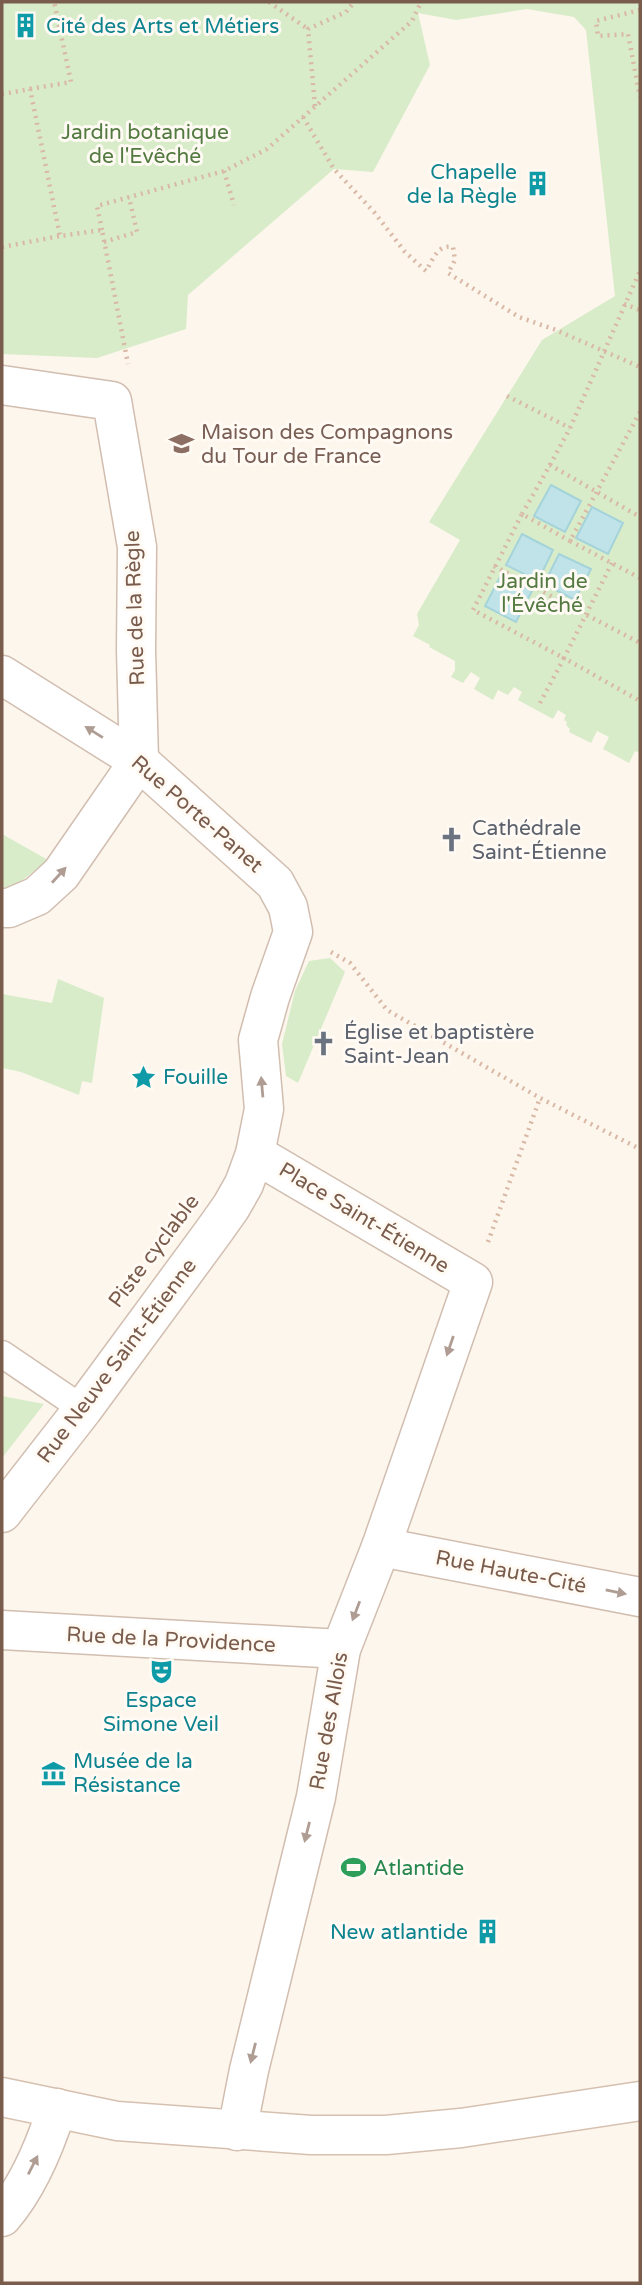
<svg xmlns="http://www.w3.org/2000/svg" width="642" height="2285" font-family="'Varela Round',sans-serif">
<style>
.green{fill:#d8ecc9}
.water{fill:#bfe3e8;stroke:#a5d3da;stroke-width:2}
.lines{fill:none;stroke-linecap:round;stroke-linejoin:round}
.service-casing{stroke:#d1beb0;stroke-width:29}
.pedestrian-casing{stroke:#d1beb0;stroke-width:41}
.minor-casing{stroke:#d1beb0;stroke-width:41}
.secondary-casing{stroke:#d6c0b0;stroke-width:41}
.path{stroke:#d9b8a5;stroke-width:4.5;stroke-dasharray:2 5;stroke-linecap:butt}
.service{stroke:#fff;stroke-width:26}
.pedestrian{stroke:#fff;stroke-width:38}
.minor{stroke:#fff;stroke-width:38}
.secondary{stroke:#fff;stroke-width:38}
.oneway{fill:#af9d94}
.labels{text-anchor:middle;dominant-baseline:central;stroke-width:6;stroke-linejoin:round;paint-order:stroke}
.culture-label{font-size:21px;fill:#0d838f;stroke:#fffaf3;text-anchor:start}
.park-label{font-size:21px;fill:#537a41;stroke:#fffaf3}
.education-label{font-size:21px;fill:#785e54;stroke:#fffaf3;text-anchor:start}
.street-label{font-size:21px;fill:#7a5c4d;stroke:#fffaf3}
.worship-label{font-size:21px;fill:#5b616d;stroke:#fffaf3;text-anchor:start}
.leisure-label{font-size:21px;fill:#27864d;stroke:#fffaf3;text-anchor:start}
</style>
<rect width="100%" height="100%" fill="#fdf6ec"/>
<g class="green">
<polygon points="2,2 640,2 640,753 635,751 629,763 603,749 609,737 597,731 591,743 569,732 570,729 566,725 567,722 564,720 566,715 558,710 553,719 518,700 522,692 514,687 508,695 498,690 493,700 474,689 480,678 471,672 463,683 451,677 455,670 455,661 429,647 430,645 413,636 419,625 417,614 460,540 429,522 542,340 615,296 586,30 574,17 527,9 456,20 418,13 430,65 373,172 334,169 188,295 186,329 97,358 2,354"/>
<polygon points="2,834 48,860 16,885 2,888"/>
<polygon points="330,958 345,972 298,1083 286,1076 282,1044 295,991 309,961"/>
<polygon points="58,979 104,998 92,1083 82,1081 79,1095 21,1072 2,1068 2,994 52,1003"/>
<polygon points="2,1396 44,1404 2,1458"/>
</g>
<g class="water">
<polygon points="551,485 581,501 565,532 534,516"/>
<polygon points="592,507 623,523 608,554 576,538"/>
<polygon points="522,534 553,550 538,581 506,565"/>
<polygon points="559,554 591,569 575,600 544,584"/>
<polygon points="501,575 532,591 516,622 485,606"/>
</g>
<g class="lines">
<defs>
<polyline id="service" points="2,1354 83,1409"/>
<g id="pedestrian">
<polyline points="381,1547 640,1597"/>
<polyline points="2,1630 341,1649"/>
<polyline points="237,2131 249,2070 316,1797 341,1649 381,1547 473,1282 255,1154"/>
</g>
<g id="minor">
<polyline points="2,385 112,401 137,547 136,650 139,761 61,874 37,896 9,908 2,908"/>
<polyline points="2,675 139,761 275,883 288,907 293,932 270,997 258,1040 264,1109 255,1154 244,1184 231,1207 214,1231 83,1409 2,1513"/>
<path d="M 2,2217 C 28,2187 45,2146 57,2108"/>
</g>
<polyline id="secondary" points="2,2097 117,2121 311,2135 386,2135 461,2128 640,2101"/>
</defs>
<use href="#service" class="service-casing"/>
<use href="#pedestrian" class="pedestrian-casing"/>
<use href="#minor" class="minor-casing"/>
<use href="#secondary" class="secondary-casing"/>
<g class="path">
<polyline points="269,2 308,29"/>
<polyline points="640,10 596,21 598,36 628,34 640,97"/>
<polyline points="30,89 71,82 54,2"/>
<polyline points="2,94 30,89 60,236 102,230 128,364"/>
<polyline points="315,106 308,29 346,12 354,2"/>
<path d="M 303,117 L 334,169 L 374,212 L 405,252 L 426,271 C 433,259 438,244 453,247 L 455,260 L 448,273 L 519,317 L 556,330 L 640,367"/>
<polyline points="224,171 234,205"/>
<polyline points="102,230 97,206 224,171 267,149 412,21 421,2"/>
<polyline points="104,242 137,232 129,197"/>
<polyline points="2,247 60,236"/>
<polyline points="624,304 640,310"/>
<polyline points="507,396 570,428"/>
<polyline points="640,412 570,541 640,578"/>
<polyline points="550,465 570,428 640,271"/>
<polyline points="522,514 550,465 640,517"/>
<polyline points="612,563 564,658 640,701"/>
<polyline points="494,566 640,643"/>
<polyline points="540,703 564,658 473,610 522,514 570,541"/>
<polyline points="331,952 350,963 387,1010 540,1098 640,1149"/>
<polyline points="488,1242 540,1098"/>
</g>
<use href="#service" class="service"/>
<use href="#pedestrian" class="pedestrian"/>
<use href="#minor" class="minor"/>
<use href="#secondary" class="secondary"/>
</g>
<defs><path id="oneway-solid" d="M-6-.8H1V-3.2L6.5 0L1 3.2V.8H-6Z" transform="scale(1.75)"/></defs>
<g class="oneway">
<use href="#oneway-solid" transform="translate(94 732) rotate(-148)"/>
<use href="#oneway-solid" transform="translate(59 875) rotate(-48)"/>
<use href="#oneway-solid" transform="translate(262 1087) rotate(-95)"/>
<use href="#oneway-solid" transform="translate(450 1346) rotate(109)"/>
<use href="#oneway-solid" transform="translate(616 1592) rotate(11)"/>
<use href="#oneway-solid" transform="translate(356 1611) rotate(111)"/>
<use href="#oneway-solid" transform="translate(307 1832) rotate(104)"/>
<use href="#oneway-solid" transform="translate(253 2053) rotate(104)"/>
<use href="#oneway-solid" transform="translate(33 2165) rotate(-63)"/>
</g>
<defs>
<symbol id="building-bare" viewBox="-9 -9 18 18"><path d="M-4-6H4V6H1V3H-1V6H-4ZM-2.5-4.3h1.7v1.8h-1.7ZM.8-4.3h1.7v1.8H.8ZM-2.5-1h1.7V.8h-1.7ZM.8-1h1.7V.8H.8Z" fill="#0f9aa8" stroke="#fffaf3" stroke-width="2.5" paint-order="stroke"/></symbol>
<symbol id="university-bare" viewBox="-9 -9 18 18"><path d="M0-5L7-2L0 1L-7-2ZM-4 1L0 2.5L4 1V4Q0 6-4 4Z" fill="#8d6e63" stroke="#fffaf3" stroke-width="2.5" paint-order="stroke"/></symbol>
<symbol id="church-bare" viewBox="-9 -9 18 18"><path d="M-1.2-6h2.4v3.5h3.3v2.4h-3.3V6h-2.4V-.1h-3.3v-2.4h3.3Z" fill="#6b7280" stroke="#fffaf3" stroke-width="2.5" paint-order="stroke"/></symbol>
<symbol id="sight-bare" viewBox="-9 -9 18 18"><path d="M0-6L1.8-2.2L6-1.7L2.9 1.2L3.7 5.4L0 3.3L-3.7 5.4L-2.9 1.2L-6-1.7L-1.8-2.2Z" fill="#0f9aa8" stroke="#fffaf3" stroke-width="2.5" paint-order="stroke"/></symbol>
<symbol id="theatre-bare" viewBox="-9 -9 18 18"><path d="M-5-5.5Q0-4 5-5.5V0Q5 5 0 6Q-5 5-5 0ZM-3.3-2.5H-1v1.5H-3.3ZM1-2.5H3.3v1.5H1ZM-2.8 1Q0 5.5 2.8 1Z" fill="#0f9aa8" stroke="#fffaf3" stroke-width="2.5" paint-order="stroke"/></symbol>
<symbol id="museum-bare" viewBox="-9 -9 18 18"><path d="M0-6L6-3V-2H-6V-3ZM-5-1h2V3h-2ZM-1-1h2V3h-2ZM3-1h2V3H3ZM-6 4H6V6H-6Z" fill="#0f9aa8" stroke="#fffaf3" stroke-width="2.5" paint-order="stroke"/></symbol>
<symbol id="stadium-bare" viewBox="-9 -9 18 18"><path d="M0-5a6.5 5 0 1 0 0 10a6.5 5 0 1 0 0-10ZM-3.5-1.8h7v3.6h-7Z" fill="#2e9e5b" stroke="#fffaf3" stroke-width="2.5" paint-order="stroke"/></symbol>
</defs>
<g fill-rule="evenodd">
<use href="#building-bare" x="8" y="8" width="35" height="35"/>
<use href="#building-bare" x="520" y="166" width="35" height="35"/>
<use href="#university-bare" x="164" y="426" width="35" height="35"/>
<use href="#church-bare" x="434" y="822" width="35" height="35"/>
<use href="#church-bare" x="306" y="1026" width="35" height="35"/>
<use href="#sight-bare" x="126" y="1060" width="35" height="35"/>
<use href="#theatre-bare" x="144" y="1654" width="35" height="35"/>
<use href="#museum-bare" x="36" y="1756" width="35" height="35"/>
<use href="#stadium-bare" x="336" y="1850" width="35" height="35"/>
<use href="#building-bare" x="470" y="1914" width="35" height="35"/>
</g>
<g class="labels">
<g class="culture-label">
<text x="46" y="26">Cité des Arts et Métiers</text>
<text x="517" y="172" text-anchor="end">Chapelle<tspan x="517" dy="24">de la Règle</tspan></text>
<text x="163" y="1077">Fouille</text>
<text x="161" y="1700" text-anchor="middle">Espace<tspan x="161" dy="24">Simone Veil</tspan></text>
<text x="73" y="1761">Musée de la<tspan x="73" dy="24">Résistance</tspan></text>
<text x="468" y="1932" text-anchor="end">New atlantide</text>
</g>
<g class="park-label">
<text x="145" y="132">Jardin botanique<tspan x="145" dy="24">de l'Evêché</tspan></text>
<text x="542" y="581">Jardin de<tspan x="542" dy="24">l'Évêché</tspan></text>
</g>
<g class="education-label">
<text x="201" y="432">Maison des Compagnons<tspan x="201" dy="24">du Tour de France</tspan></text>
</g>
<g class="street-label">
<text transform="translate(135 608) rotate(-92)">Rue de la Règle</text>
<text transform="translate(197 814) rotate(41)">Rue Porte-Panet</text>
<text transform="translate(364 1218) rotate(31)">Place Saint-Étienne</text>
<text transform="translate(154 1251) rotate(-53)">Piste cyclable</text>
<text transform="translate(117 1361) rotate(-53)">Rue Neuve Saint-Étienne</text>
<text transform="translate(511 1572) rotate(11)">Rue Haute-Cité</text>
<text transform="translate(171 1640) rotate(3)">Rue de la Providence</text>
<text transform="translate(329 1721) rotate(-80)">Rue des Allois</text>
</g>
<g class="worship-label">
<text x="472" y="828">Cathédrale<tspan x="472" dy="24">Saint-Étienne</tspan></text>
<text x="344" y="1032">Église et baptistère<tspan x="344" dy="24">Saint-Jean</tspan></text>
</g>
<g class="leisure-label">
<text x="373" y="1868">Atlantide</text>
</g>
</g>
<rect width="642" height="2285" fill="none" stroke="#7a5c4d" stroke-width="7"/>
</svg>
